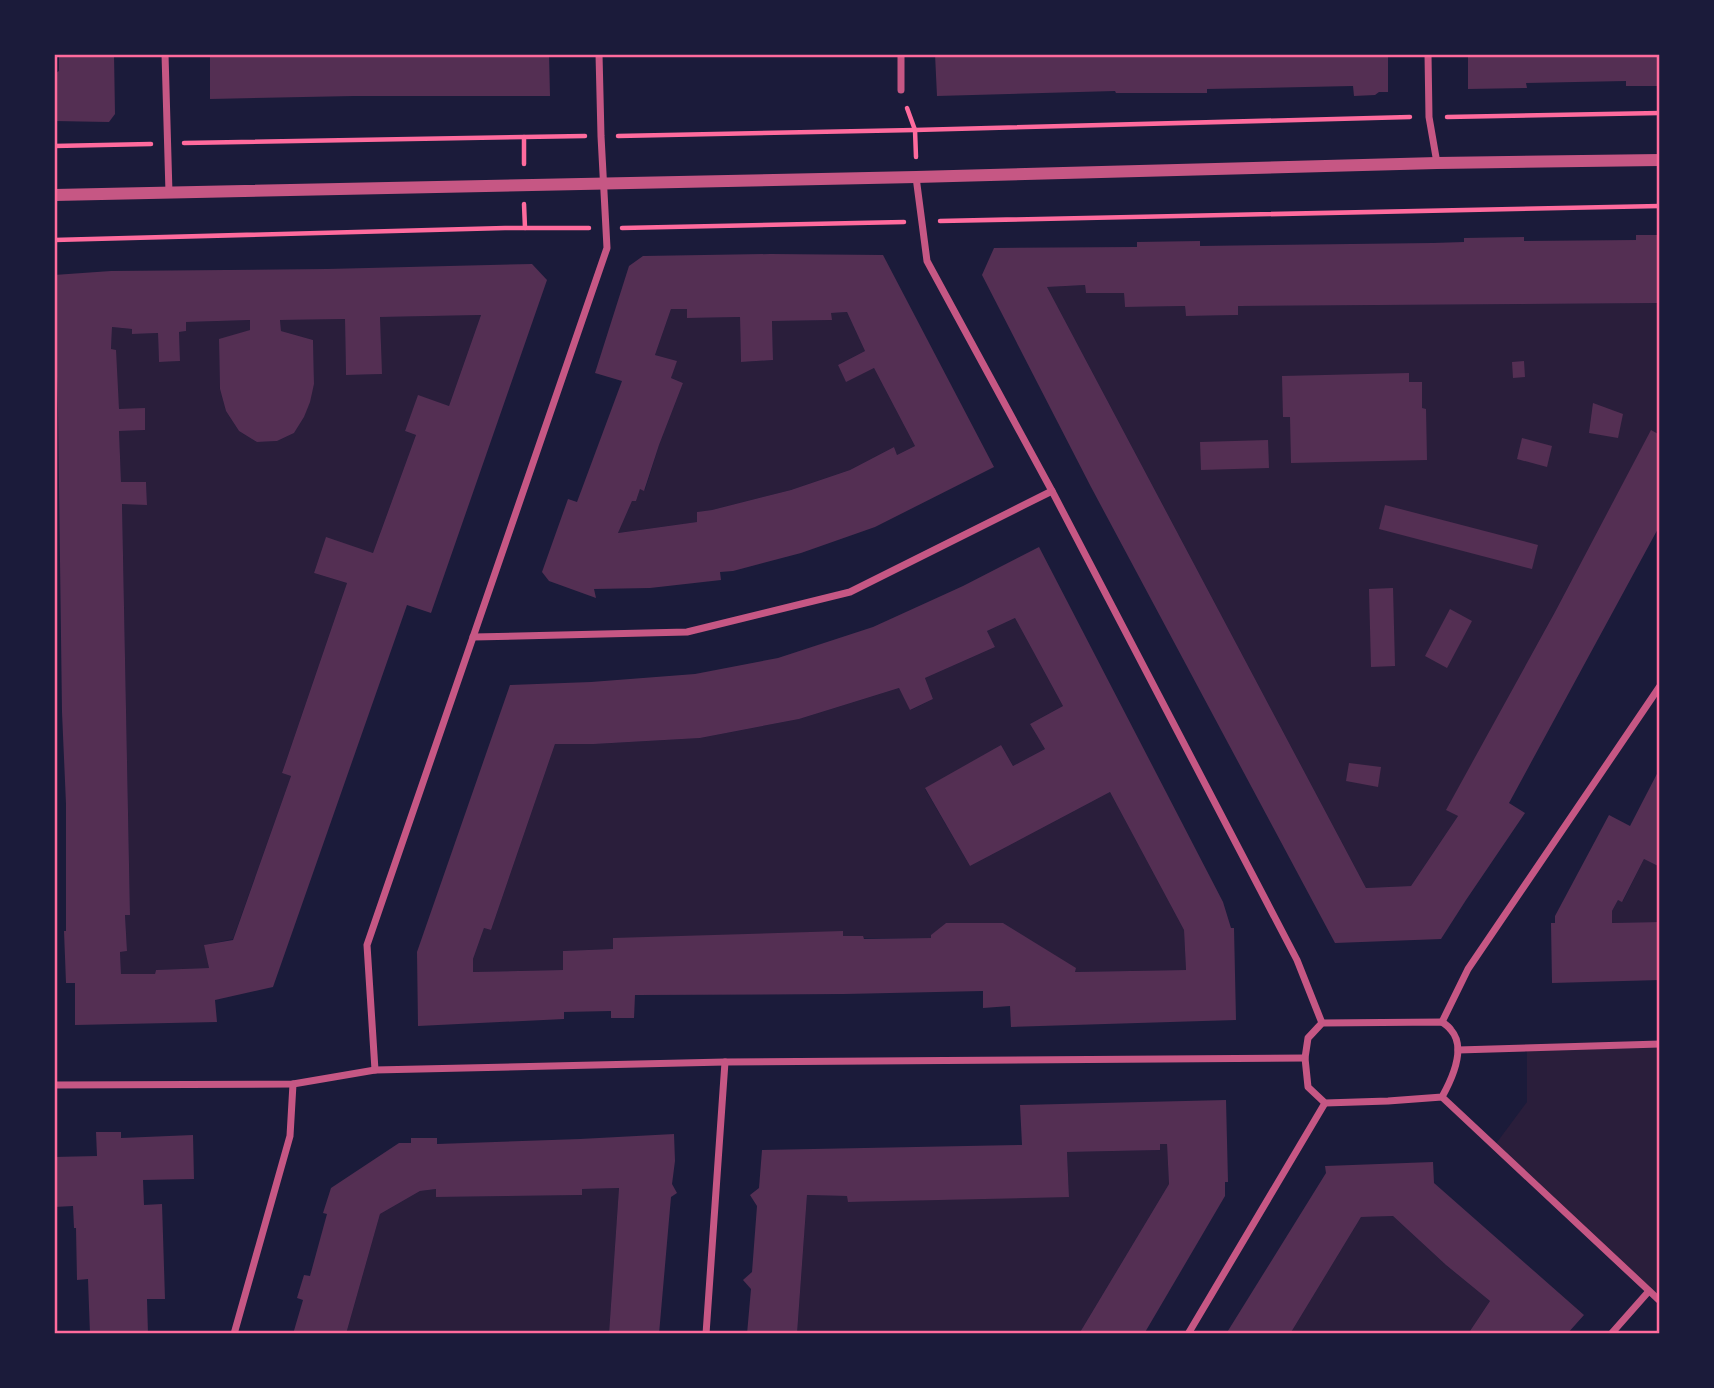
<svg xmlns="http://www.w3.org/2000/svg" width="1714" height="1388" font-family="'IBM Plex Sans',sans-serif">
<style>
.green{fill:#2a1e3b}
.building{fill:#542f53;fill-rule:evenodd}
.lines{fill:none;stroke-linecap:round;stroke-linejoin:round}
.path{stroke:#ff6b9d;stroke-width:4.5}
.minor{stroke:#c65784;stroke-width:7}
.tertiary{stroke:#c65784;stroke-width:12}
.neatline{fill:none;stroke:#ff6b9d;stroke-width:2.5}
</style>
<rect width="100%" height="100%" fill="#1b1b3a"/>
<g class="green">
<polygon points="1085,285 1086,293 1124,293 1125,307 1185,306 1186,316 1237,315 1238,306 1660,303 1660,435 1651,431 1555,612 1447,809 1458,816 1411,886 1366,888 1047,287"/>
<polygon points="671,309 687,309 688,318 740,317 741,362 773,360 772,321 831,320 831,313 847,312 865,351 838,365 846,381 874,368 915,446 897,455 894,447 850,470 791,490 712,510 697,512 697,522 618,533 632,501 636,501 640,489 645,490 659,445 683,383 671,378 676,361 655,355"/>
<polygon points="481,315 449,406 418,396 405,431 416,435 373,553 326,538 314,573 347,583 282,773 291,776 233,939 205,945 209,968 156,970 155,974 121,974 120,952 127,951 125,915 130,914 122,504 147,504 146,482 121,482 119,431 145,430 145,409 119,409 111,349 112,327 132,329 132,334 158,333 159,362 180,361 179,332 186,331 186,322 250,320 250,330 219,340 220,389 226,411 239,431 257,442 277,441 294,433 304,417 314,384 313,340 281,331 280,320 345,319 346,375 381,374 380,317"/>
<polygon points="1015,618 1063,706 1030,724 1045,749 1013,766 1001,745 925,789 970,866 1110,792 1184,930 1186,970 1075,972 1075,968 1003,923 946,923 932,935 931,938 613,938 613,949 563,951 563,970 473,972 473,959 484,928 491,930 555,744 594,744 700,738 799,719 899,688 911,710 933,699 925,678 995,647 987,631"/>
<polygon points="1644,859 1660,867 1660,922 1612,923 1612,911 1618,900 1623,901"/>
<polygon points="1660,1044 1660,1300 1495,1145 1527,1102 1527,1047"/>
<polygon points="1160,1144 1167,1144 1169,1184 1079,1334 797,1334 807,1195 848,1196 848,1202 1069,1196 1067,1152 1160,1150"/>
<polygon points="619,1188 609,1334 346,1334 380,1214 420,1191 436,1189 436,1197 582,1195 582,1189"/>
<polygon points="1393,1216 1447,1266 1490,1301 1468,1334 1290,1334 1361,1217"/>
</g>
<g class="building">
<polygon points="59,54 114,54 115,114 109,122 54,121 54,74 59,71"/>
<polygon points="210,54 549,54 550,96 354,96 210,99"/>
<polygon points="935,54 1388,54 1388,92 1379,92 1375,95 1354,96 1353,86 1207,89 1207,93 1116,93 1115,91 937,96"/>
<polygon points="1468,54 1660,54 1660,86 1626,86 1626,81 1526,83 1527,88 1468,89"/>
<polygon points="1636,235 1660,235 1660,303 1238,306 1238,315 1186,316 1185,306 1125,307 1124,293 1086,293 1085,285 1047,287 1366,888 1411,886 1458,816 1446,810 1555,612 1651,430 1660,435 1660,525 1509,803 1525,813 1466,900 1441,939 1335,943 1091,487 982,275 994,248 1137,247 1137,242 1200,241 1200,246 1433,243 1464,242 1464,238 1524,237 1524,241 1636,240"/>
<path d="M 770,254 L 883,255 L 994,467 L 875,527 L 801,553 L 733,571 L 720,572 L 721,580 L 650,588 L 594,589 L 596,598 L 549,581 L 542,572 L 568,499 L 577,502 L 622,381 L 595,373 L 629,266 L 643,256 ZM 671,309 L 687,309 L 687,318 L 740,317 L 741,362 L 773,360 L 772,321 L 832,320 L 831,313 L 847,312 L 865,351 L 838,365 L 846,382 L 874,368 L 915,446 L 897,455 L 894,447 L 850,470 L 791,490 L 712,510 L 697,512 L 697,522 L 618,533 L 632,501 L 636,501 L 640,489 L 644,491 L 659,445 L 683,383 L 671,378 L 677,361 L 655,355 Z"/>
<path d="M 532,264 L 547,280 L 431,613 L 407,605 L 273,987 L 215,1000 L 217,1022 L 75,1025 L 75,983 L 66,983 L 64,931 L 66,931 L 66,804 L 62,712 L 58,410 L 54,275 L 111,271 L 327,269 ZM 481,315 L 449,406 L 418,395 L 405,431 L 416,435 L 373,553 L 326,537 L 314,573 L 347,583 L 282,773 L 291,776 L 233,940 L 204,945 L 209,968 L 156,970 L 155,974 L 121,974 L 120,952 L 127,951 L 125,915 L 130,915 L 122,504 L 147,505 L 146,482 L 121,482 L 119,431 L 145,430 L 145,408 L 119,409 L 116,350 L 111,349 L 112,327 L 132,329 L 132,334 L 158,333 L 159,362 L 180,361 L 179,332 L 186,331 L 186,322 L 250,320 L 250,330 L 219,339 L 220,389 L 226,411 L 239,431 L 257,442 L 277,441 L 294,433 L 304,417 L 310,402 L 314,384 L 313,340 L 281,331 L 280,320 L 345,319 L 346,375 L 382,374 L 380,317 Z"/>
<polygon points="1524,361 1525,377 1513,378 1512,362"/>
<polygon points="1409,373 1409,382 1422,382 1422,408 1426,409 1427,460 1291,463 1290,417 1283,417 1282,376"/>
<polygon points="1593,403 1623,414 1618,438 1589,433"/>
<polygon points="1522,438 1552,446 1547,467 1517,459"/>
<polygon points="1268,440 1269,468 1201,470 1200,442"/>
<polygon points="1385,505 1538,545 1532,569 1379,529"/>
<path d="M 1039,547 L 1223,902 L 1231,928 L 1234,928 L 1236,1020 L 1011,1027 L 1010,1006 L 983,1008 L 983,991 L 844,994 L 635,995 L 634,1018 L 611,1018 L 611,1011 L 564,1012 L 564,1019 L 418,1026 L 417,952 L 510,685 L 591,682 L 695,674 L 778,658 L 873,627 L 963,586 ZM 1015,618 L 1063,706 L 1030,724 L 1045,749 L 1013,766 L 1001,745 L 925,788 L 970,866 L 1110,792 L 1184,930 L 1186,970 L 1075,972 L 1076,968 L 1003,923 L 946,923 L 931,935 L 931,938 L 864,939 L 863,936 L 843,936 L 843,931 L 613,938 L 613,949 L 563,951 L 563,970 L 473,972 L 473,959 L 484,928 L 491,930 L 555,744 L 594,744 L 700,738 L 799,719 L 899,688 L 910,710 L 933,699 L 925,678 L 995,647 L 987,631 Z"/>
<polygon points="1393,588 1395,666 1371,667 1369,589"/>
<polygon points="1450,609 1472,621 1447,668 1425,656"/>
<polygon points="1349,763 1381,767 1378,787 1346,781"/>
<polygon points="1660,768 1660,867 1644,859 1622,902 1618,900 1612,911 1612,923 1660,922 1660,980 1552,983 1551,923 1555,923 1555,916 1609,815 1630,826"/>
<polygon points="1226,1100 1228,1182 1225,1182 1225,1196 1144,1334 1079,1334 1169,1184 1167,1144 1160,1144 1160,1150 1067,1152 1069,1197 848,1202 847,1196 807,1195 797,1334 747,1334 751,1289 743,1280 752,1272 757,1206 750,1195 759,1188 762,1150 1022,1145 1020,1105"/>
<polygon points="96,1132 121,1132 121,1138 193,1135 194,1179 143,1180 144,1205 162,1204 165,1299 147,1299 148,1334 90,1334 88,1279 77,1280 76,1228 74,1228 73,1206 54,1207 54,1157 97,1156"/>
<polygon points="674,1134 675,1161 672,1184 677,1193 671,1197 659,1334 609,1334 619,1188 582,1189 582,1195 436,1197 436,1189 420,1191 380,1214 346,1334 293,1334 303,1300 297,1298 304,1275 310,1276 327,1214 323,1213 331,1188 399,1143 411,1143 411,1138 437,1138 437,1144 580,1139"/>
<polygon points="1433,1162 1434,1183 1584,1315 1567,1334 1468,1334 1490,1301 1446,1265 1393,1216 1361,1217 1290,1334 1226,1334 1326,1173 1325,1166"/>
</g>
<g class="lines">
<g class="path">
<polyline points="907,108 915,130 916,157"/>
<polyline points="1447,117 1660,113"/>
<polyline points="618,136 915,130 1410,117"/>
<polyline points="184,143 585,136"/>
<polyline points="54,146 151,144"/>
<polyline points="524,164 524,137"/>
<polyline points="524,204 525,228"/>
<polyline points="940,221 1660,206"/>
<polyline points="622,228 904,222"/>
<polyline points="54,240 505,228 589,228"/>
</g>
<g class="minor">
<polyline points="165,54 169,193"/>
<polyline points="901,54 901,90"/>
<polyline points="1428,54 1429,117 1437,163"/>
<polyline points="916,177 927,261 1052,491 1297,960 1322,1023"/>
<polyline points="473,637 687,632 850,592 1052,491"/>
<polyline points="1442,1022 1468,969 1660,686"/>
<polyline points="1458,1050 1660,1044"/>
<polyline points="375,1070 367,945 607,248 601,136 599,54"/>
<polyline points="54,1085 293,1084 375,1070 725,1062 1305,1058"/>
<path d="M 1442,1097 C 1452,1079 1467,1048 1451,1030 C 1449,1027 1445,1024 1442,1022 L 1322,1023 L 1308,1038 L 1305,1058 L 1308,1087 L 1325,1103 L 1388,1101 L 1442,1097 L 1660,1301"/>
<polyline points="234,1334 290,1136 293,1084"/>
<polyline points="706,1334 725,1062"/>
<polyline points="1188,1334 1325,1103"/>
<polyline points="1611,1334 1649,1291"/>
</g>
<polyline class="tertiary" points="54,195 916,177 1437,163 1660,160"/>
</g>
<rect width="1714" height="1388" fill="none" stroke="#1b1b3a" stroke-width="112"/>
<rect x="56" y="56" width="1602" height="1276" class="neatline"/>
</svg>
